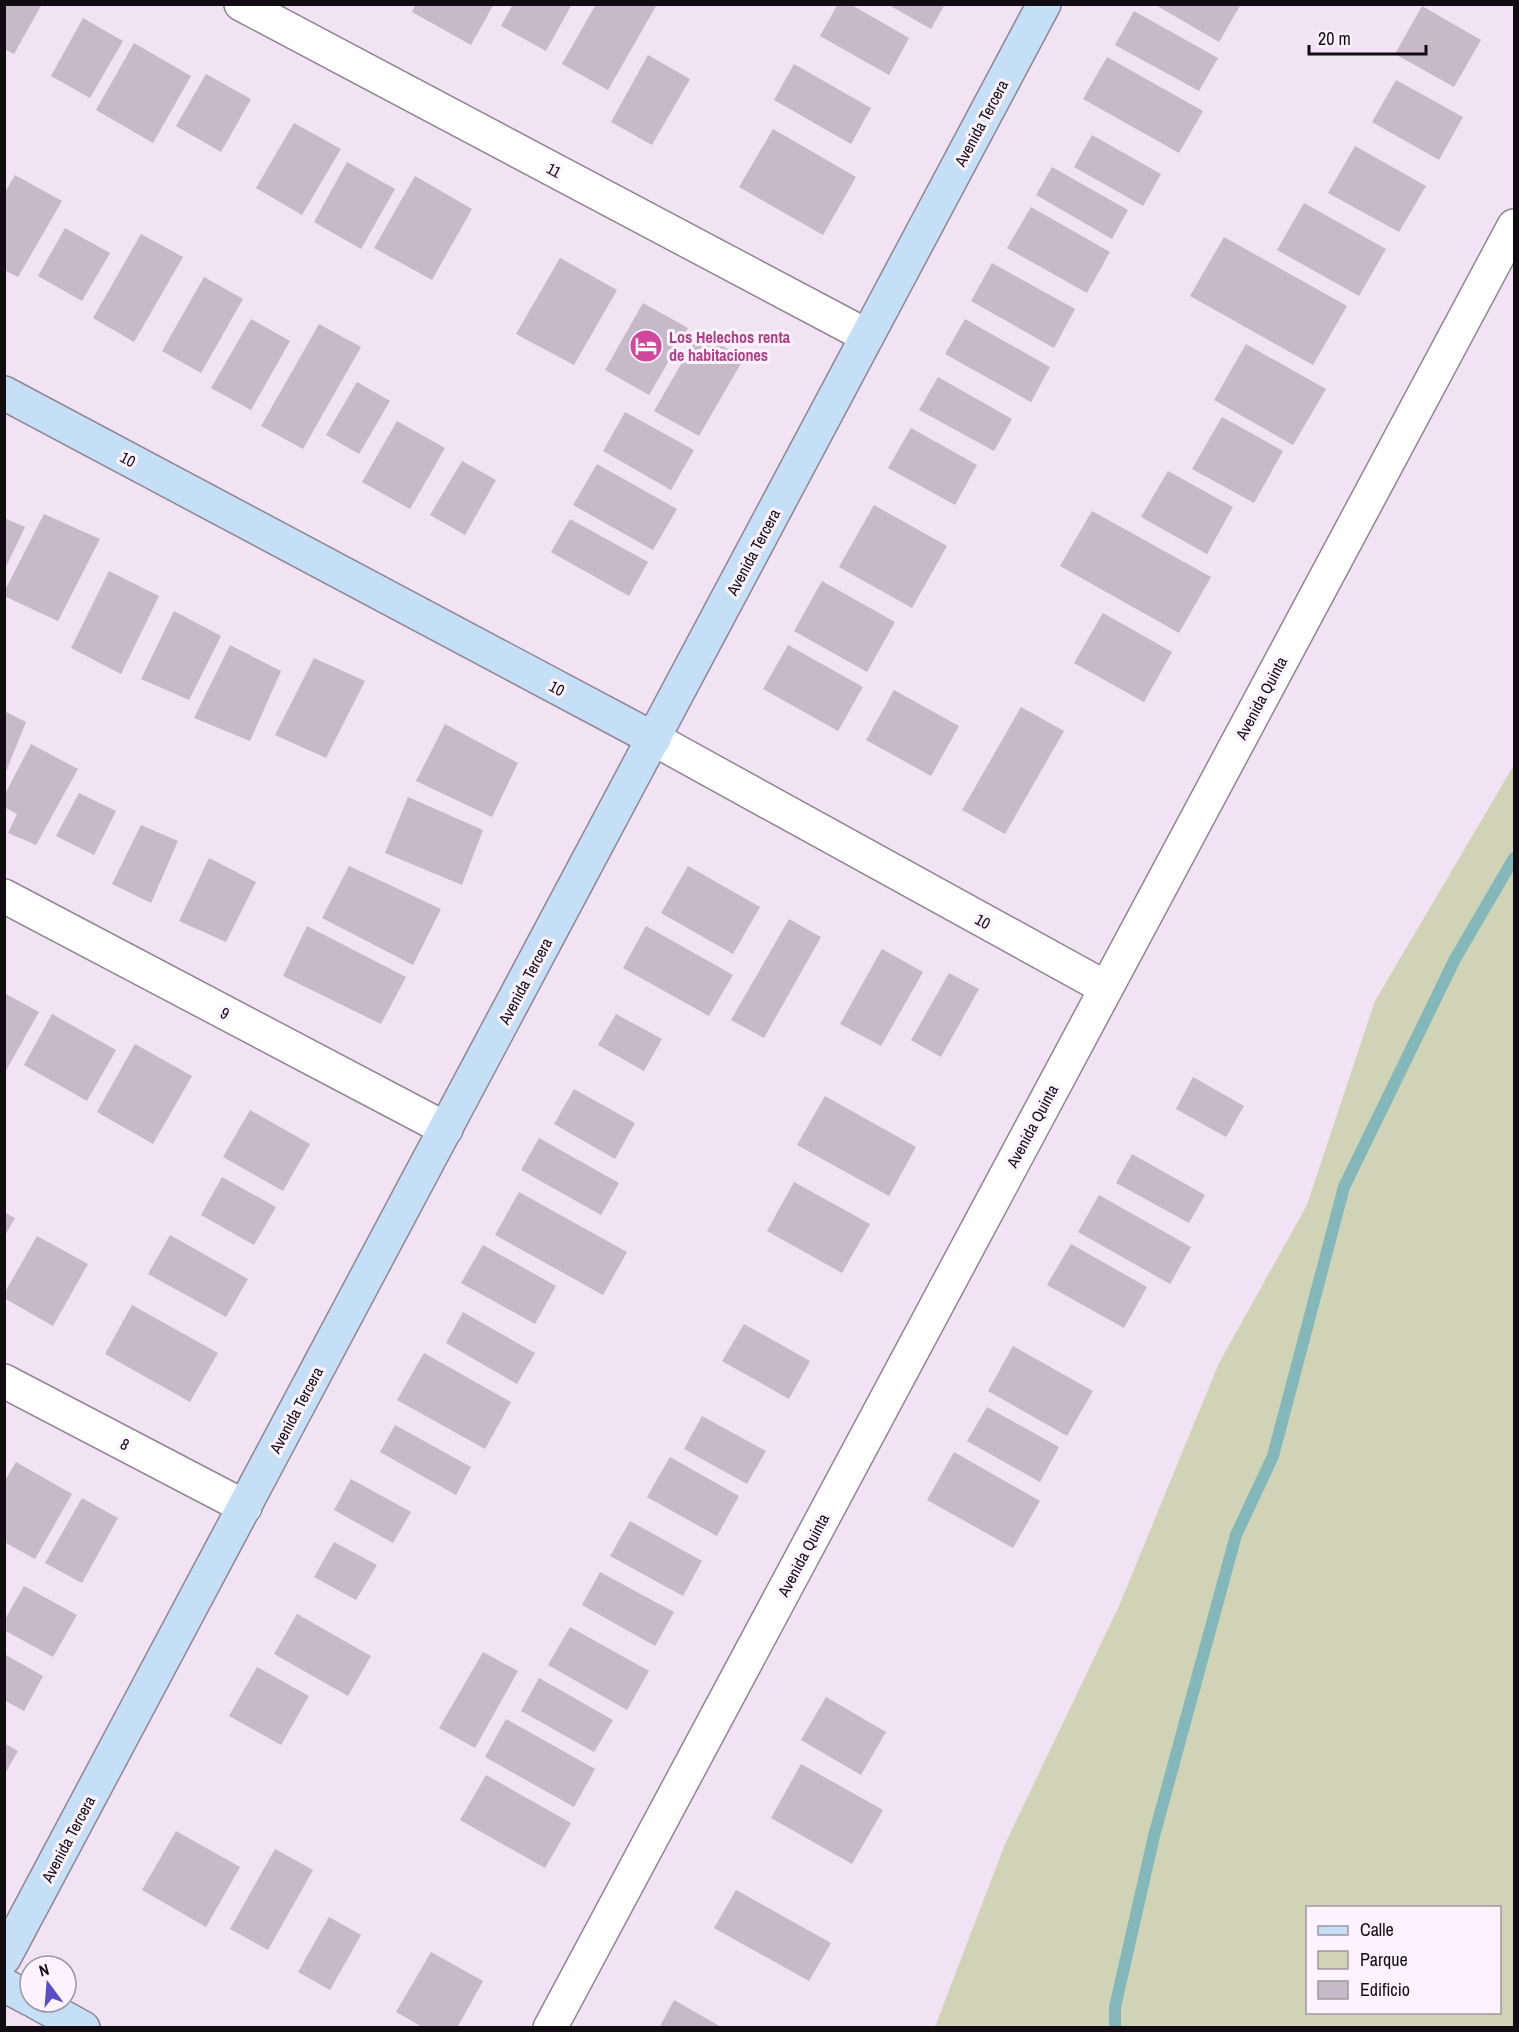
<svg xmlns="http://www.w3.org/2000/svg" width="1519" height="2032" font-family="'Archivo Narrow',sans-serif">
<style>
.green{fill:#d0d3b6;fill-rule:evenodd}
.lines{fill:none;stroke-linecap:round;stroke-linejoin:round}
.stream{stroke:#84b7b9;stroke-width:12}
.building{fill:#c6b9c8}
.street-casing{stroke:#918593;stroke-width:36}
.secondary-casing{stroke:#918593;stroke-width:36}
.street{stroke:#fff;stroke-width:33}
.secondary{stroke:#c5e0f6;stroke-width:33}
.labels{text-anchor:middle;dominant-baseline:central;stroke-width:6;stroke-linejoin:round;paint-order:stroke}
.street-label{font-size:16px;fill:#110c11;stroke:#fdf2ff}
.hotel-label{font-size:16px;font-weight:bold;fill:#b23c85;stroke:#fdf2ff;text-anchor:start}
</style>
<rect width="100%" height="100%" fill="#f1e3f3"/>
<path class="green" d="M 1514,765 L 1514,2027 L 935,2027 L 1005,1844 L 1119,1606 L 1219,1363 L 1307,1205 L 1375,1001 ZM 1308,1908 L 1500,1908 L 1500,2012 L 1308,2012 Z"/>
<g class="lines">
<polyline class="stream" points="1115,2028 1115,2007 1154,1836 1236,1535 1273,1456 1344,1187 1455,959 1514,858"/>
</g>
<g class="building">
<polygon points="4,4 42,4 14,54 4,49"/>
<polygon points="416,4 494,4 471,45 412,12"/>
<polygon points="513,4 572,4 546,51 501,26"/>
<polygon points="596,4 656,6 608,90 562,64"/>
<polygon points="838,4 850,4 909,38 889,75 820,36"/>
<polygon points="887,4 945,4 931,29"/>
<polygon points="1154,4 1241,4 1219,42"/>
<polygon points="1422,6 1481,40 1454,87 1395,54"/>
<polygon points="1134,11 1218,58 1199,91 1115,45"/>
<polygon points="83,18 123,41 90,98 51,76"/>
<polygon points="134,43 191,76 153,143 96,110"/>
<polygon points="648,55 690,79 652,145 611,122"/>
<polygon points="1107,57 1203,111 1179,153 1083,99"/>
<polygon points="794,64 871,108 851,144 774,100"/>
<polygon points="206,74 251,99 221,152 176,126"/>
<polygon points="1396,80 1463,117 1439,160 1372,122"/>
<polygon points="294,123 341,149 302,215 256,188"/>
<polygon points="773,129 856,177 823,235 739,187"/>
<polygon points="1092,135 1161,174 1143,206 1074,167"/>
<polygon points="1355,146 1426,186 1399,232 1328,193"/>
<polygon points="347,162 395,189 361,249 314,222"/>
<polygon points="1052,167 1128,210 1112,239 1036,195"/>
<polygon points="15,175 62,201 18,277 4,270 4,194"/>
<polygon points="415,176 472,209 432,280 374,248"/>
<polygon points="1304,203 1386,249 1359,296 1277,250"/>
<polygon points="1031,207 1110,252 1087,293 1007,248"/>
<polygon points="65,228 110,253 82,301 38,276"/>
<polygon points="141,234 183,257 134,342 93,318"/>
<polygon points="1224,237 1347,306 1313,365 1190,296"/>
<polygon points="560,258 617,290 574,365 516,334"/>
<polygon points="992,263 1075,309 1054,348 971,301"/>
<polygon points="204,277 243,299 201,373 162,351"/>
<polygon points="643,303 688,328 649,395 605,370"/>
<polygon points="251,319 290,341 251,410 211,388"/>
<polygon points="965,319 1050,367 1031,402 945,354"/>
<polygon points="319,324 361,347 303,449 261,426"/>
<polygon points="699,333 744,358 699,436 654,411"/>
<polygon points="1246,344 1326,389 1293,445 1214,400"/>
<polygon points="938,377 1012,419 994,451 919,410"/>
<polygon points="357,382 390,401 359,454 326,435"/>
<polygon points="625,412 694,450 671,490 603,451"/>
<polygon points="1222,417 1283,451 1254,503 1192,469"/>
<polygon points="397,421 445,448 410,509 362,482"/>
<polygon points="911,428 977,465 955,505 888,468"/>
<polygon points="462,461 496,480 465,535 430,515"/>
<polygon points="597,464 677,509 653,550 573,505"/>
<polygon points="1168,471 1233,507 1207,554 1141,517"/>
<polygon points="874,505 947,546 912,608 839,567"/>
<polygon points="1092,511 1211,577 1179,633 1060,566"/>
<polygon points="44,514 100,539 58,621 4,596 4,592"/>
<polygon points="4,518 25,527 4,571"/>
<polygon points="570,519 648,562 629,596 551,552"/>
<polygon points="109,571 159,596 121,674 71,648"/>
<polygon points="822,581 895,622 867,672 794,631"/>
<polygon points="174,611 221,636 189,700 141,679"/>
<polygon points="1103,613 1172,652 1144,702 1074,663"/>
<polygon points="230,645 281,671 250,741 194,718"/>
<polygon points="788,645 863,687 838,731 763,689"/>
<polygon points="314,658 365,681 326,758 275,735"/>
<polygon points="894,690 959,726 931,776 866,740"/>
<polygon points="1021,707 1064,731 1005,834 962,810"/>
<polygon points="4,711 26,722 5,774 4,774"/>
<polygon points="445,724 518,763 492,817 416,781"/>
<polygon points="31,744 78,769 36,845 8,833 17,814 4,807 4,796"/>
<polygon points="79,793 116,811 94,855 56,836"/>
<polygon points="408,797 483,830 462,885 385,853"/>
<polygon points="141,825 178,841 151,903 112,884"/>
<polygon points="209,858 256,882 226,942 179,921"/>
<polygon points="349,866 441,909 413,965 322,918"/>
<polygon points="688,866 760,907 733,954 661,913"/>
<polygon points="789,919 821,937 764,1038 731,1020"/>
<polygon points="307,926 406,977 381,1024 283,976"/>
<polygon points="646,926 733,975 709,1016 623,968"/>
<polygon points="882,949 923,972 881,1046 840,1024"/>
<polygon points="949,973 979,989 941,1057 911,1040"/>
<polygon points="4,993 39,1012 4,1074"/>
<polygon points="52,1014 116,1050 87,1101 24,1065"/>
<polygon points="616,1014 662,1039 644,1071 598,1045"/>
<polygon points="135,1044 192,1076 153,1144 97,1112"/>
<polygon points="1193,1077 1244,1106 1226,1137 1176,1109"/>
<polygon points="574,1089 635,1123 615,1159 554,1124"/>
<polygon points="825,1096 916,1147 889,1196 797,1145"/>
<polygon points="250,1110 310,1144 283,1191 223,1157"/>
<polygon points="539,1138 619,1183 601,1215 521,1170"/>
<polygon points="1132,1154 1205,1195 1189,1223 1116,1183"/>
<polygon points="222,1177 276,1207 254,1245 201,1215"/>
<polygon points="794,1182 870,1224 842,1273 767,1231"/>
<polygon points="519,1192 627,1252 603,1295 495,1235"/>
<polygon points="1099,1195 1191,1247 1170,1284 1078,1232"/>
<polygon points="4,1212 15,1218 4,1237"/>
<polygon points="170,1235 248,1279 226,1317 148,1274"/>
<polygon points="37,1236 88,1264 53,1326 4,1298 4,1294"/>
<polygon points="1071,1244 1147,1287 1124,1328 1047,1285"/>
<polygon points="483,1245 556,1286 535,1324 461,1283"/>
<polygon points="132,1305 218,1353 190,1402 105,1354"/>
<polygon points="463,1312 535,1353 517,1384 446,1343"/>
<polygon points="744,1324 810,1361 789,1399 722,1361"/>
<polygon points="1013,1346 1093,1391 1067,1436 988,1391"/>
<polygon points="424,1353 511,1402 485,1449 397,1400"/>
<polygon points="987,1407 1059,1447 1040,1482 967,1441"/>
<polygon points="702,1416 766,1451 747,1484 684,1449"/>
<polygon points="395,1425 471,1467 456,1495 380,1452"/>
<polygon points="954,1452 1040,1501 1013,1548 927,1500"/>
<polygon points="670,1457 739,1496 717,1536 647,1497"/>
<polygon points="16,1462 72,1494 35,1559 4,1542 4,1482"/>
<polygon points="351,1479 411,1512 393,1543 334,1510"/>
<polygon points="82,1498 118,1518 82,1583 45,1563"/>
<polygon points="630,1521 702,1561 683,1596 610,1556"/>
<polygon points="334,1542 377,1565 356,1600 314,1577"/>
<polygon points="600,1572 674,1612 655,1646 582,1605"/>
<polygon points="24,1586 77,1615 53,1657 4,1630 4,1621"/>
<polygon points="297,1614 371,1656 348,1696 274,1654"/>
<polygon points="570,1627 649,1671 627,1710 548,1665"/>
<polygon points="483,1652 518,1671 475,1748 439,1728"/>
<polygon points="4,1654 43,1676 24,1711 4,1700"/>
<polygon points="257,1667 309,1696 281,1745 229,1716"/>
<polygon points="539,1678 613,1720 594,1752 521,1711"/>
<polygon points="826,1697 886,1732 861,1775 801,1740"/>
<polygon points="506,1719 595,1769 574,1807 485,1757"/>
<polygon points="4,1743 18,1751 4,1775"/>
<polygon points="801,1764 883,1810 852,1864 771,1818"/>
<polygon points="486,1775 571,1823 545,1868 460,1820"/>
<polygon points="176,1831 240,1867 206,1927 142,1890"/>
<polygon points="275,1849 313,1870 268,1950 230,1929"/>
<polygon points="736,1890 831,1943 809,1981 714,1928"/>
<polygon points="329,1917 361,1935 330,1990 298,1972"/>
<polygon points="431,1952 483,1981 457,2028 424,2028 396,2012"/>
<polygon points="674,2000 723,2028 659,2028"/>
</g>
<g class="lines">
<defs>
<g id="street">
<polyline points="241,4 867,336"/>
<polyline points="654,739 1106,988"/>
<polyline points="4,896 446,1129"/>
<polyline points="4,1381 245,1507"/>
<polyline points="550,2028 1514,226"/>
</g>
<g id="secondary">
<polyline points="4,393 654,739"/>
<polyline points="4,1958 1044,4"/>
<polyline points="4,1985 30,1999"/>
<polyline points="36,2002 83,2028"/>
</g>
</defs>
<use href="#street" class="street-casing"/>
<use href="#secondary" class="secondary-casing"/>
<use href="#street" class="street"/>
<use href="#secondary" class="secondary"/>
</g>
<defs>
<symbol id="hotel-disc" viewBox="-11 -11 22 22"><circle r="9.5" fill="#d1479c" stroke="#fdf2ff"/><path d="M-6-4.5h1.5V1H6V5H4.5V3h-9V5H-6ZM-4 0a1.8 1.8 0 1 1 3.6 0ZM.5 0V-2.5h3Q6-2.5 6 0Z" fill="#fff"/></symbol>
</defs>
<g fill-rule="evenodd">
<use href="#hotel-disc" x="627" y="327" width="38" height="38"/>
</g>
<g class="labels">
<g class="street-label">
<text transform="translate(981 123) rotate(-62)">Avenida Tercera</text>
<text transform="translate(554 170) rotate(28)">11</text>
<text transform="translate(128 459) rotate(28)">10</text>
<text transform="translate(753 552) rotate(-62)">Avenida Tercera</text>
<text transform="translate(557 688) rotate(28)">10</text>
<text transform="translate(1261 698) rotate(-62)">Avenida Quinta</text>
<text transform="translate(983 921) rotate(29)">10</text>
<text transform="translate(525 981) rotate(-62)">Avenida Tercera</text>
<text transform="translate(225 1013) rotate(28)">9</text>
<text transform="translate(1032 1126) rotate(-62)">Avenida Quinta</text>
<text transform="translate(296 1410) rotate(-62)">Avenida Tercera</text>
<text transform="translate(125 1444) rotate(28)">8</text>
<text transform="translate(803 1555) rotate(-62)">Avenida Quinta</text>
<text transform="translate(68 1839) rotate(-62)">Avenida Tercera</text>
</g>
<g class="hotel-label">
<text x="669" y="337">Los Helechos renta<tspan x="669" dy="18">de habitaciones</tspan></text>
</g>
</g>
<rect width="1519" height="2032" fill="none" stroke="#110c11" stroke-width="12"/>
<rect x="1306" y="1906" width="195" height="108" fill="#fdf2ff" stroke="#9f96a0" stroke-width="1.5"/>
<rect x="1318" y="1926" width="30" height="9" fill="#c5e0f6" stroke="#9f96a0" stroke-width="1.5"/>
<text x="1360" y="1936" font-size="18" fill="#110c11">Calle</text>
<rect x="1318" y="1951" width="30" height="18" fill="#d0d3b6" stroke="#9f96a0" stroke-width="1.5"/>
<text x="1360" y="1966" font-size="18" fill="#110c11">Parque</text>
<rect x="1318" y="1981" width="30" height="18" fill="#c6b9c8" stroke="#9f96a0" stroke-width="1.5"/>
<text x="1360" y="1996" font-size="18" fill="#110c11">Edificio</text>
<g transform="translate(48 1984) rotate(344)"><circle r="28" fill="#fdf2ff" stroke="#9f96a0" stroke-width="1.5"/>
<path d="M0-4.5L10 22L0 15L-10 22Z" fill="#584ec6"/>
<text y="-9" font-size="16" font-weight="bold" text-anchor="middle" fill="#110c11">N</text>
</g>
<path d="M1309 45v9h117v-9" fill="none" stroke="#110c11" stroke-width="3"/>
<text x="1318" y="45" font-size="18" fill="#110c11" stroke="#fdf2ff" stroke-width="4.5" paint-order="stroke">20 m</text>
</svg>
